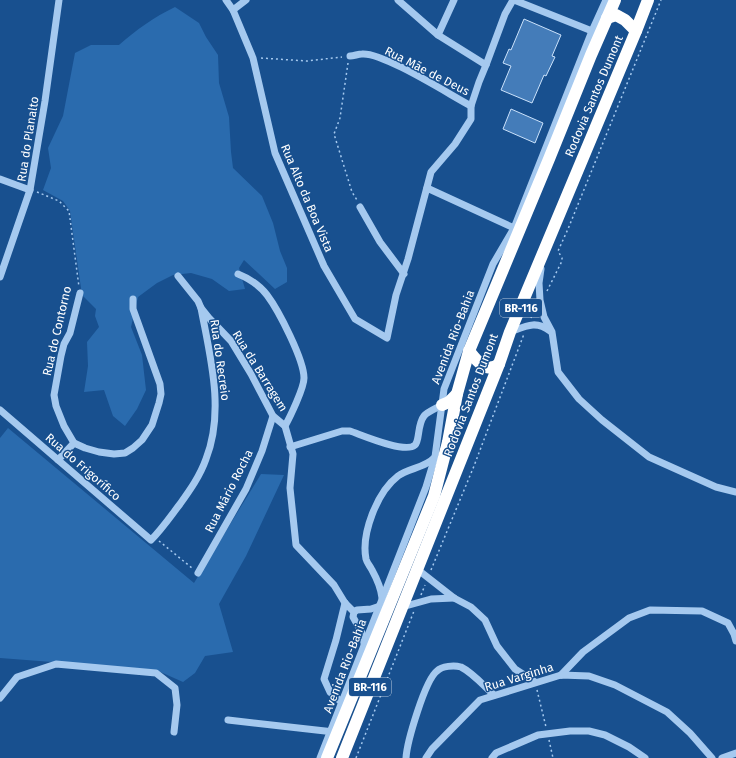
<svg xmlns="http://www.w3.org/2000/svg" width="736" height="758" font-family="'Fira Sans',sans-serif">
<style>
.green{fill:#2a6bae}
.building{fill:#447cb9;stroke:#cbe2fb}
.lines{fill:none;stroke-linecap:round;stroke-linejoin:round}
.path{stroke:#a5c9ef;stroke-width:1.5;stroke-dasharray:2 3;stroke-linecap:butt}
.minor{stroke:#a5c9ef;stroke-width:7}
.highway{stroke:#fff;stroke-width:12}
.labels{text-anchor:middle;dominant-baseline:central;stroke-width:3;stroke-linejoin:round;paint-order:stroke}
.shield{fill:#18508f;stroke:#bacadd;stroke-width:1}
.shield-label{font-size:11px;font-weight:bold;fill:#fff}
.street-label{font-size:12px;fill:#fff;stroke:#18508f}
</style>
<rect width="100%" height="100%" fill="#18508f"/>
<g class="green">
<path d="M 175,7 L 199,23 L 206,37 L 218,55 L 219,83 L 229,117 L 231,152 L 233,168 L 262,196 L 273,223 L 280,251 L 287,268 L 287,282 L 275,289 L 244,260 L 239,268 L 245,289 L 229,291 L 212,279 L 191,273 L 173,275 L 157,283 L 138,297 L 131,327 L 142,355 L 146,390 L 137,409 L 125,426 L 113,416 L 104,390 L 84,392 L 88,366 L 87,342 L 99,327 L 95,316 L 96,309 L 82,295 L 70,211 L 63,201 L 43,190 L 51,168 L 48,148 L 63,116 L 75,53 L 91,45 L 119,45 C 136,30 154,17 175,7 Z"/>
<polygon points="8,428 194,583 261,474 284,475 246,556 219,604 233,652 205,656 195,673 183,682 156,670 0,658 0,438"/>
</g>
<g class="building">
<polygon points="524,19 561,35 552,56 555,57 546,76 544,75 532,103 501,90 511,66 503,63 509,49 511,50"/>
<polygon points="511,109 543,123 535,143 503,129"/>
</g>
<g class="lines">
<g class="path">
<polyline points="261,58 307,61 342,57"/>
<polyline points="348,63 340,118 334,134 352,192 357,200"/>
<polyline points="37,192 59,201 69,211 79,287"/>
<polyline points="547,291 562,261 562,258 558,251 568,229 661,0"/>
<polyline points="531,318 534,308"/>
<polyline points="159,541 192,568"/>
<polyline points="431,570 474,466 524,334"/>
<polyline points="421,595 425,585"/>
<polyline points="537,690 546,727"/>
<polyline points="549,740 553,758"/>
<polyline points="356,758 414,611"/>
</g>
<g class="minor">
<polyline points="226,0 233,10 253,58 275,153 324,266 355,319 387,338 396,295 408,259 431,172 455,144 471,119 471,106 479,82 486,65 505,14 513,0"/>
<polyline points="398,0 438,35 486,65"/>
<polyline points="514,0 592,31"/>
<polyline points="233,10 246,0"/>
<polyline points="438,35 454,0"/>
<path d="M 350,56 C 354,56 358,54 362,54 C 383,52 450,95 471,106"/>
<polyline points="0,179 30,190"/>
<polyline points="427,188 514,228"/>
<polyline points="360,207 380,242 404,274"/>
<polyline points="541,269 539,283 540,300 544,317 552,332 558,372 579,399 602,420 649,457 716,487 736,492"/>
<path d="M 238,274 C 248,278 260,286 267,295 C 279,311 304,360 304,378 C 304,388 290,417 285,426"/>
<polyline points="178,276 198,301 201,308 209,318 231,341 251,374 273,416 285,426 293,454 290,488 296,545 334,585 345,603 354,612 353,617 362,633 364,643"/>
<polyline points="0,277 30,190 45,101 59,0"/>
<polyline points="80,293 70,333 64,344 61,356 54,395 56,406 64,426 74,443 85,448 99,452 114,454 125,453 133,448 142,440 152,425 159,403 161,394 160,384 133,309 133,299"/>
<path d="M 510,332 C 526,326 536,320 550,331"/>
<path d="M 0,410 L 151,540 C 162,529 170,517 180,504 C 190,490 200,476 206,459 C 225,411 210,356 201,308"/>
<path d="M 290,447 L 342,431 L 350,431 C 362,435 405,454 415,445 C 420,440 417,425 424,416 C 427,412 437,408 442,405"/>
<polyline points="58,460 74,443"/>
<polyline points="417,569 454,598 471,607 485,620 497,646 515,669 535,682"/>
<polyline points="198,573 246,489 262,451 273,416"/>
<path d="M 382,598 C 381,588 377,579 372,570 C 370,566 367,563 366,559 C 361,534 377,492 398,476 C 409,468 425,468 435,457"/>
<polyline points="345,603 336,640 324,679 330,692 346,706"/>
<polyline points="402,607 431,599 454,598"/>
<polyline points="354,612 357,610 371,609 380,606"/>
<polyline points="561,675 583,652 629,618 650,610 702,611 728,623 734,634 736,641"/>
<polyline points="0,698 17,677 56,664 156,673 175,688 177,705 174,732"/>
<polyline points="228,720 334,732"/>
<polyline points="320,758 426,487 435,457 444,389 493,264 514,228 592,31 606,0"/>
<path d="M 406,758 C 407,742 425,680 437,671 C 442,666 454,665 461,667 C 473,673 484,686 494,695"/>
<polyline points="426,758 432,749 480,700 561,675 589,676 615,685 667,712 690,733 712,758"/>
<polyline points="492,758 496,753 538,735 570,731 589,731 605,735 629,747 645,758"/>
<polyline points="722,758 736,753"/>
</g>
<g class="highway">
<polyline points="607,18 616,15 625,20 636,31"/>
<path d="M 469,351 C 477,361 486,374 499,364"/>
<polyline points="442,405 449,402 457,394"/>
<polyline points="327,758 434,496 448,442 457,394 469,351 549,159 591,55 615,0"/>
<polyline points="342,758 499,364 510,332 636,31 648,0"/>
</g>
</g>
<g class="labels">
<g class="shield">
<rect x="500" y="299" width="42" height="18" rx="3"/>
<rect x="349" y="678" width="42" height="18" rx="3"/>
</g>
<g class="shield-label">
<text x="521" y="308">BR-116</text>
<text x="370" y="687">BR-116</text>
</g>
<g class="street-label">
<text transform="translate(427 71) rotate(27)">Rua Mãe de Deus</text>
<text transform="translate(594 96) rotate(-67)">Rodovia Santos Dumont</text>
<text transform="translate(28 139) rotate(-81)">Rua do Planalto</text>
<text transform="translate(307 198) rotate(67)">Rua Alto da Boa Vista</text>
<text transform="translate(57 331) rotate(-77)">Rua do Contorno</text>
<text transform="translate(453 337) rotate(-69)">Avenida Rio-Bahia</text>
<text transform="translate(220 360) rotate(82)">Rua do Recreio</text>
<text transform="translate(260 371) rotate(58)">Rua da Barragem</text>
<text transform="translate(471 395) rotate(-69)">Rodovia Santos Dumont</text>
<text transform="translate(83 467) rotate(41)">Rua do Frigorífico</text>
<text transform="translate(229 491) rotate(-63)">Rua Mário Rocha</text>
<text transform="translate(345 666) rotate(-69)">Avenida Rio-Bahia</text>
<text transform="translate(519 677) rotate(-17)">Rua Varginha</text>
</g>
</g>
</svg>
